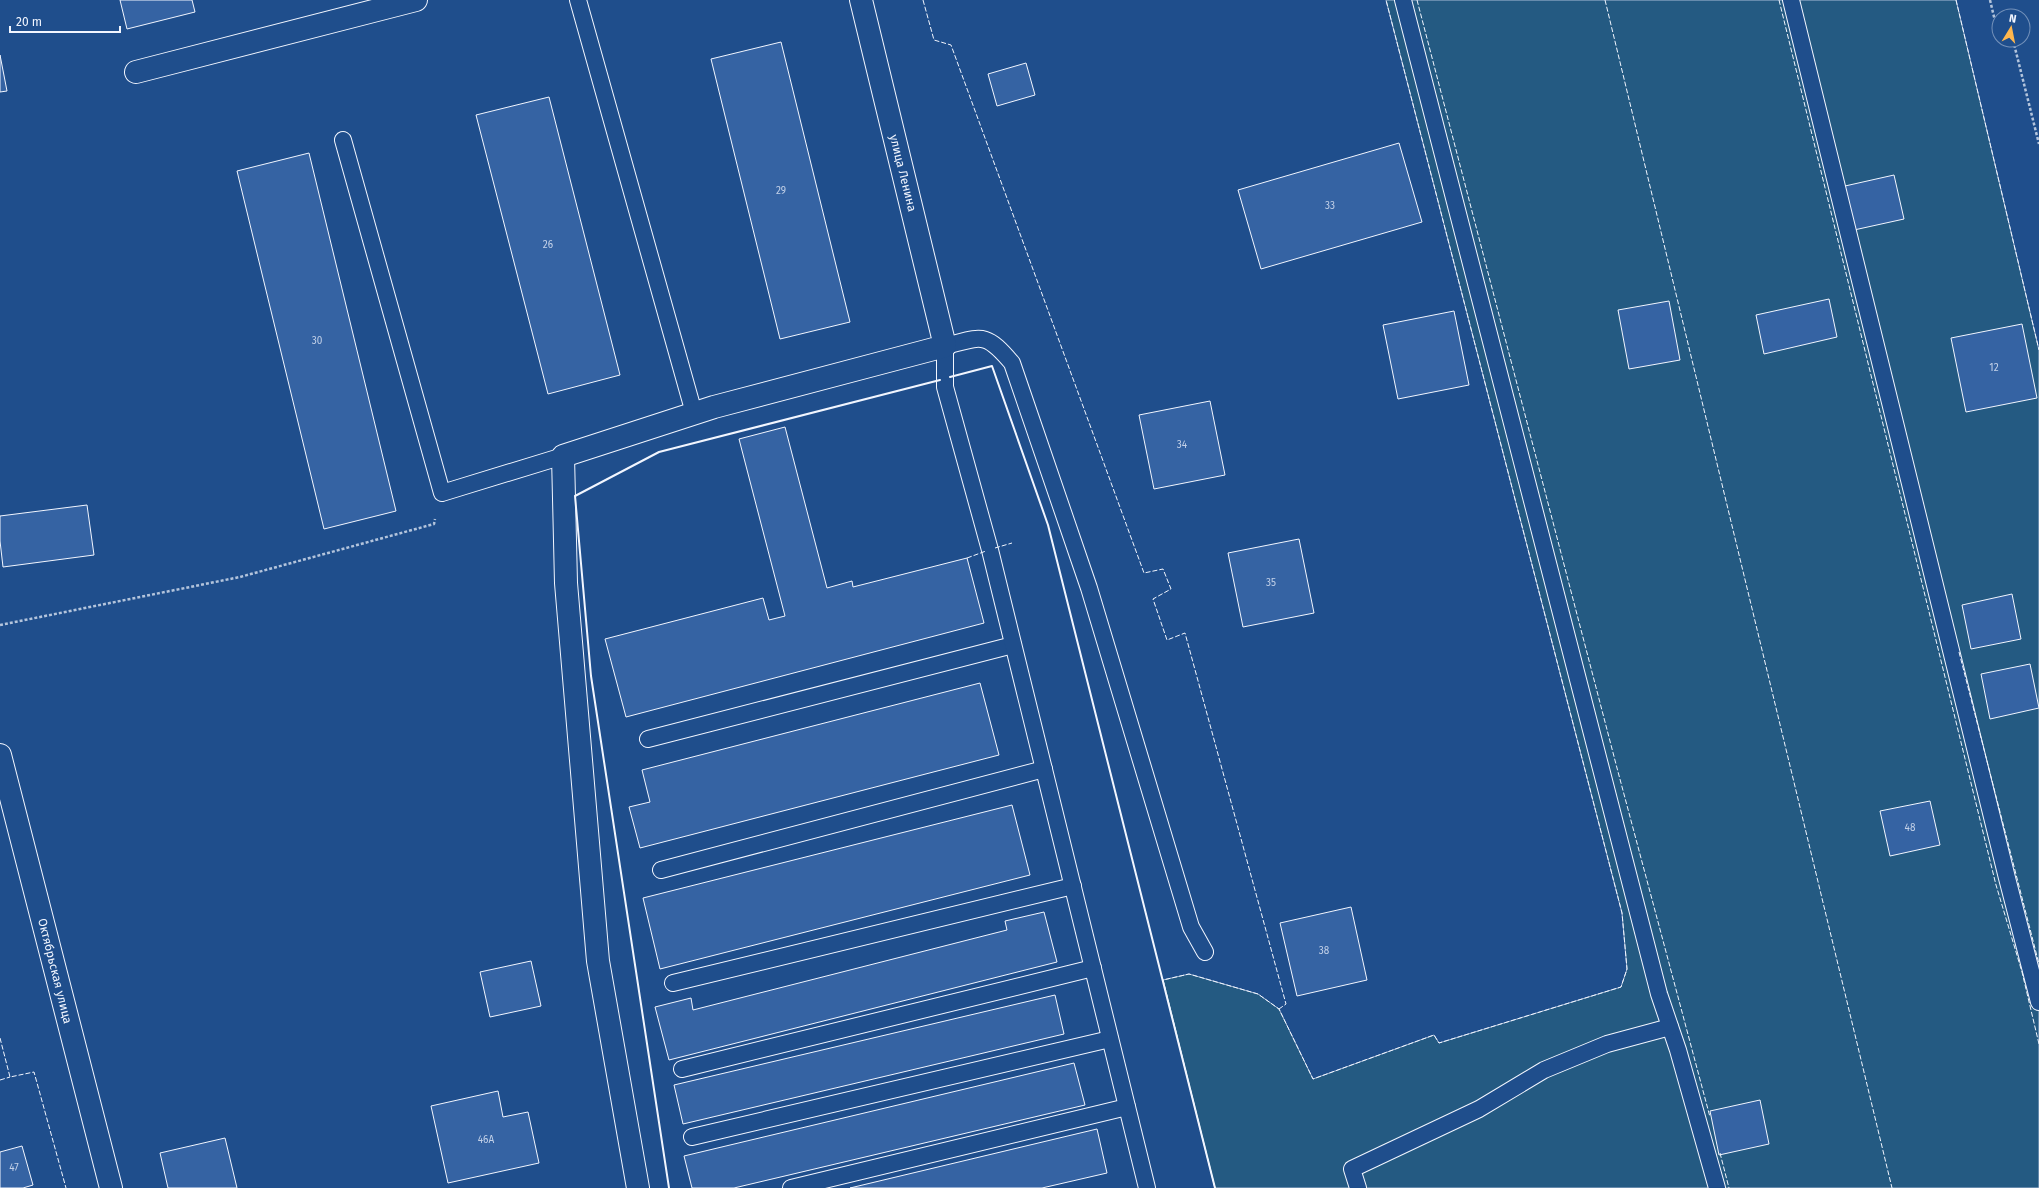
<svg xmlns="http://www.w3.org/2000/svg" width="2039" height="1188" font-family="'Fira Sans',sans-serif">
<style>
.green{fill:#245a82;stroke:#a8bbd7}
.building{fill:#3563a3;stroke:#f2f6ff}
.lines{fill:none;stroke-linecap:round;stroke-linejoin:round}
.service-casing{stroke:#f2f6ff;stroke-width:18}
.minor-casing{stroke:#f2f6ff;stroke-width:24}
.path{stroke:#b3c4dc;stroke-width:2.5;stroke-dasharray:3 2;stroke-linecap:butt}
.service{stroke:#1f4e8c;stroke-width:16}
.minor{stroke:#1f4e8c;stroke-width:22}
.fence{stroke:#f2f6ff;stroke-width:1;stroke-dasharray:5 2;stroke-linecap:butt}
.wall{stroke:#f2f6ff;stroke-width:2}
.labels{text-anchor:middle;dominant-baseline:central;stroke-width:3;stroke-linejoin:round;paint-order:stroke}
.number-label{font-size:10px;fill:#c3d1e8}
.street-label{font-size:12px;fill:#f2f6ff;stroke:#1f4e8c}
</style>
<rect width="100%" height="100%" fill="#1f4e8c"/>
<polygon class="green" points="1386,0 1956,0 2039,350 2039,1188 1215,1188 1163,980 1189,974 1258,994 1279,1009 1313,1079 1434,1035 1439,1043 1621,987 1627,969 1622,913"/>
<g class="building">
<polygon points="120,0 192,0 195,12 127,29"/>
<polygon points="781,42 850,322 780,339 711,59"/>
<polygon points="0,55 7,91 0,92"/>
<polygon points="1026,63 1035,95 997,106 988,74"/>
<polygon points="549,97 620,375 548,394 476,115"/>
<polygon points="1399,143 1422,222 1261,269 1238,190"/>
<polygon points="309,153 396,511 324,529 237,171"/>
<polygon points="1894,175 1904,219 1854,230 1845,186"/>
<polygon points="1829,299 1837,337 1764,354 1756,315"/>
<polygon points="1669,301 1680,360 1629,369 1618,310"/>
<polygon points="1454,311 1469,385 1398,399 1383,325"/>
<polygon points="2022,324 2037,398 1966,412 1951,338"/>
<polygon points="1210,401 1225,475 1154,489 1139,415"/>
<polygon points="785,427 827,588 852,581 853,587 967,558 984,623 626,717 605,639 763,598 769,620 785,616 739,439"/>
<polygon points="87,505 94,555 3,567 0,541 0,516"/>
<polygon points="1299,539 1314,613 1243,627 1228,553"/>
<polygon points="2012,594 2021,639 1971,649 1962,605"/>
<polygon points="2030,664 2039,708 1990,719 1981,674"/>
<polygon points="980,683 999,755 640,848 629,807 650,802 642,770"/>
<polygon points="1930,801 1940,845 1890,856 1880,811"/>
<polygon points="1012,805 1030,875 660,969 643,898"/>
<polygon points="1351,907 1367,980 1297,996 1280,923"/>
<polygon points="1044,912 1057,962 669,1060 655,1007 691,998 693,1010 1007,930 1005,921"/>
<polygon points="531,961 541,1006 490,1017 480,972"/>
<polygon points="1055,995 1064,1034 683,1124 674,1085"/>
<polygon points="1074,1063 1085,1105 734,1188 692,1188 684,1156"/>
<polygon points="498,1091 503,1117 528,1112 539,1163 448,1183 431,1106"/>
<polygon points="1760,1100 1769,1144 1719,1155 1710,1111"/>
<polygon points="1097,1129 1107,1173 1042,1188 850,1188"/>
<polygon points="225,1138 237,1188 168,1188 160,1153"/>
<polygon points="22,1146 33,1185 23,1188 0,1188 0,1152"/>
</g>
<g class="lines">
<defs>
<g id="service">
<polyline points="578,0 694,413"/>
<polyline points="1403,0 1659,994 1678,1050 1717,1188"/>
<polyline points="1791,0 2007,878 2039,1002"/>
<polyline points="343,140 442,493 563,456"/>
<polyline points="648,739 1013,645"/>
<polyline points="661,870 1044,769"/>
<polyline points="673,983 1073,886"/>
<polyline points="682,1069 1093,968"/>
<polyline points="692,1137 1110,1039"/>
<polyline points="791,1188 1127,1107"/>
<path d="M 1147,1188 L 990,550 L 945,387 L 945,346 C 982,337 985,331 1012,363 L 1089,588 L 1191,927 L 1205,952"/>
<polyline points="1358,1188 1352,1169 1479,1109 1544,1070 1607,1044 1670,1027"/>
</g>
<g id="minor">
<polyline points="136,72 416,0"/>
<polyline points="0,755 111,1188"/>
<polyline points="638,1188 598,961 566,583 563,456 714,407 945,346 861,0"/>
</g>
</defs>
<use href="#service" class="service-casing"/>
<use href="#minor" class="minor-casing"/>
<g class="path">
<polyline points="1990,0 1995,21 1999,24"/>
<polyline points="2013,40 2039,144"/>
<polyline points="0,625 240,577 434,524 435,519"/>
</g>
<use href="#service" class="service"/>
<use href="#minor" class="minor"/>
<g class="fence">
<polyline points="923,0 934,40 951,45 1144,573 1163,569 1171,589 1153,599 1167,640 1185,633 1286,1004 1279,1009"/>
<polyline points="1417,0 1617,768 1710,1117"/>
<polyline points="1605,0 1892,1188"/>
<polyline points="1779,0 1996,885 2022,972 2039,1044"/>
<polyline points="1956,0 2039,350"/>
<polyline points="995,548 1012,543"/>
<polyline points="967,558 986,551"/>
<polyline points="1959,652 2039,964"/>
<polyline points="0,1038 10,1077 34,1072 66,1188"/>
<polyline points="0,1080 10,1077"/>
<polyline points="1720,1153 1729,1188"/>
<polyline points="1215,1188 1163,980 1189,974 1258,994 1279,1009 1313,1079 1434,1035 1439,1043 1621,987 1627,969 1622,913 1386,0"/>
</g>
<g class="wall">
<polyline points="950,377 992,366 1048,525 1215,1188"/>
<polyline points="669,1188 591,676 575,496 659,452 940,380"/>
</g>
</g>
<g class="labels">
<g class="number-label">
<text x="781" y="191">29</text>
<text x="1330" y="206">33</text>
<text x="548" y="245">26</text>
<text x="317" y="341">30</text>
<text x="1994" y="368">12</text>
<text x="1182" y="445">34</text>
<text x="1271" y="583">35</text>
<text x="1910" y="828">48</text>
<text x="1324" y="951">38</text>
<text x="486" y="1140">46А</text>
<text x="14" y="1168">47</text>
</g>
<g class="street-label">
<text transform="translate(903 173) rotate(76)">улица Ленина</text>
<text transform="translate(55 971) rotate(76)">Октябрьская улица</text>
</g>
</g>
<g transform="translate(2011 28) rotate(10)"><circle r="19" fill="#1f4e8c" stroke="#7391ba"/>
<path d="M0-3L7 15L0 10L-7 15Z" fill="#ffb74d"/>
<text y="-6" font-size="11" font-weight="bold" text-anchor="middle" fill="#f2f6ff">N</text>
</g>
<path d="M10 26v6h110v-6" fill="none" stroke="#f2f6ff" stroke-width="2"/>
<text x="16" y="26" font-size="12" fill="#f2f6ff" stroke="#1f4e8c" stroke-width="3" paint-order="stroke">20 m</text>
</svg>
